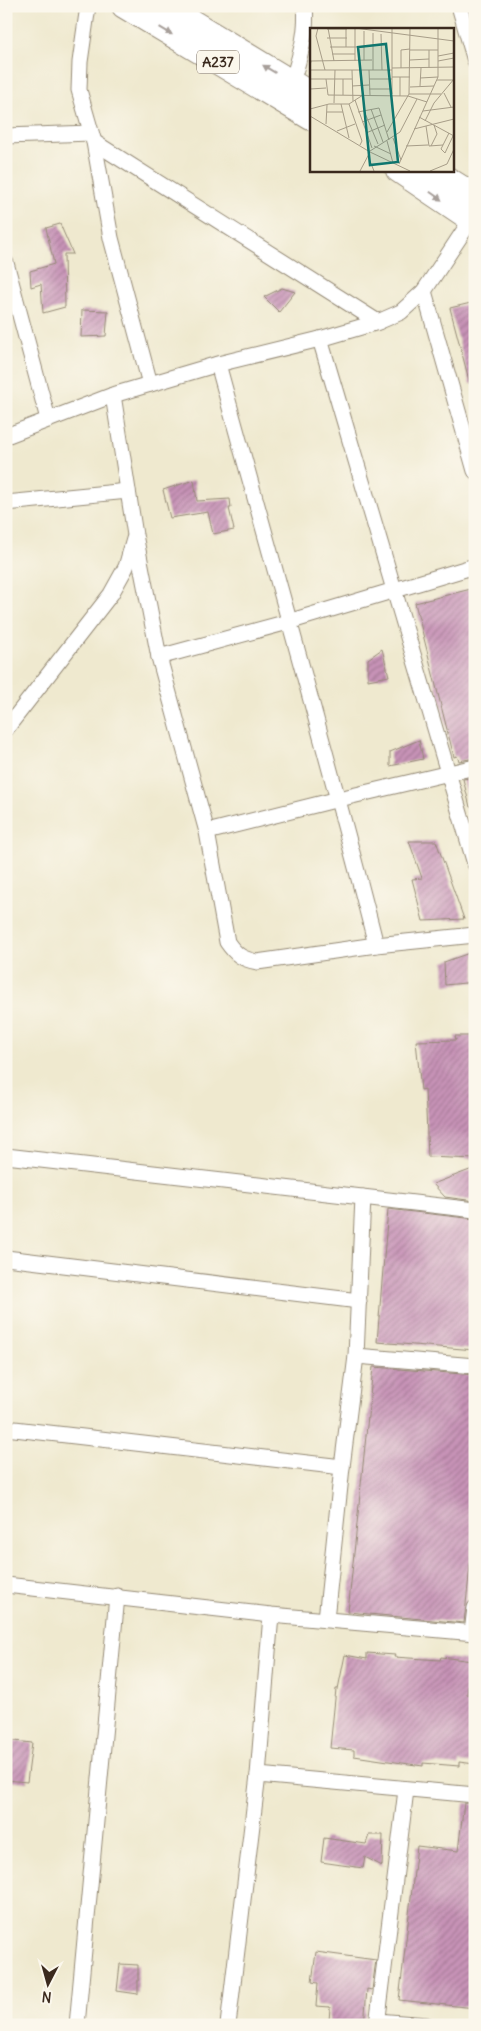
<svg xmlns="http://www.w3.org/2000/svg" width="481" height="2031" font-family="Delius,sans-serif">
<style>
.building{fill:url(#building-hatch)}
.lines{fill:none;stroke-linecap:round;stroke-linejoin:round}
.minor-casing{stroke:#958a76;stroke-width:17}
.trunk-casing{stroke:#958a76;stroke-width:26}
.minor{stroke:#fff;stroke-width:15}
.trunk{stroke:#fff;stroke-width:24}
.oneway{fill:#a79f9a}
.labels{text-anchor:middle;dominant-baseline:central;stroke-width:4;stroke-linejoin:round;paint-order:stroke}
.shield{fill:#fbf7ec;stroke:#75685c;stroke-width:1}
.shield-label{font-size:14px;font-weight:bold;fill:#3b2a1e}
.inset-road{fill:none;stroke:#a79d88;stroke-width:1}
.view{fill:#0f766e;fill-opacity:0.15;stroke:#0f766e;stroke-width:2.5}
.inset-edge{fill:none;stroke:#3b2a1e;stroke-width:2.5}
</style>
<defs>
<pattern id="building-hatch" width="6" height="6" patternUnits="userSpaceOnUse" patternTransform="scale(1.25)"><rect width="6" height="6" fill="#c793b7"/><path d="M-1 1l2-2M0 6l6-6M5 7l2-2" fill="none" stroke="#a37894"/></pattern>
</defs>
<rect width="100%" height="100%" fill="#fbf7ec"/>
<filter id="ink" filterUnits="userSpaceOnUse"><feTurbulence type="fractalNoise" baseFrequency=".02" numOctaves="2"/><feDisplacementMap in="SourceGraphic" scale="10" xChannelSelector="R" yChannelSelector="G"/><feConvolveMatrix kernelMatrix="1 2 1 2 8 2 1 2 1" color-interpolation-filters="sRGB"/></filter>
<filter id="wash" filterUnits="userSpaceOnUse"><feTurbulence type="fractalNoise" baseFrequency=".0096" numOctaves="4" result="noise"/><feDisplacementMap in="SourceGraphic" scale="20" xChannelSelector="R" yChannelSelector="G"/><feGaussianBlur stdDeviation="1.12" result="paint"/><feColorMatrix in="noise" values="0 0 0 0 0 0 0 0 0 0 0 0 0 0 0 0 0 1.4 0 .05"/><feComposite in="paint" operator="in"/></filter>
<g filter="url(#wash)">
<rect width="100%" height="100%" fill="#efe9cf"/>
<g id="blocks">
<g class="building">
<polygon points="60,224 73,254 64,254 65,307 43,313 41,284 31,287 30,271 54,264 46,228"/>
<polygon points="282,288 295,292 279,312 264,297"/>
<polygon points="475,302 475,383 470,384 450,308"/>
<polygon points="82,310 108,311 106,336 81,337"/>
<polygon points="194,480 197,501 230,499 231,508 229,508 234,530 213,534 208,512 170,518 163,490"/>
<polygon points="475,588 475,758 459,761 457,756 454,757 415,603"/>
<polygon points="382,649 389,676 368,680 368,659"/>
<polygon points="419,740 423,759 390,766 390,752"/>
<polygon points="475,777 475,807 470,807 463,779"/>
<polygon points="409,841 436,841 464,919 423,921 412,879 422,878"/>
<polygon points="475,951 475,982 445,985 444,962"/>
<polygon points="455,1036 475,1036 475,1159 428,1157 425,1089 421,1090 416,1041 456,1040"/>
<polygon points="475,1168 475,1201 445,1197 433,1184"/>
<polygon points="388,1209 475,1219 475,1350 377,1342"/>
<polygon points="373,1367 475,1375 475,1518 464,1623 348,1612"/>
<polygon points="367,1653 395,1655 394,1657 440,1660 441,1657 472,1661 467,1694 475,1695 475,1764 459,1762 459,1766 423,1763 423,1766 354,1756 354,1750 330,1748 336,1689 338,1689 345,1655 367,1659"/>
<polygon points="6,1740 32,1743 27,1782 6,1780"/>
<polygon points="464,1803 475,1804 475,2008 399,2000 417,1846 458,1851"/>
<polygon points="369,1835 383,1835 382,1866 365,1857 363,1868 321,1862 324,1838 366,1844"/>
<polygon points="316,1952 376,1960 372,1990 367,1989 364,2025 329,2022 330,2007 316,2006 318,1983 312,1982"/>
<polygon points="120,1964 138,1965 138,1994 117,1991"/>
</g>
</g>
</g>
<g filter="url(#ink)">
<use href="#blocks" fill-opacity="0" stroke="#958a76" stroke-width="1"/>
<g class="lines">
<defs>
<g id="minor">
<polyline points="88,6 80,62 79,90 94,142 111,238 150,384"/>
<polyline points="459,6 475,61"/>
<path d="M 292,83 C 299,58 308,33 305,6"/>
<polyline points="6,136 91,133"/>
<polyline points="94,142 378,322"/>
<polyline points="6,263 48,419"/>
<polyline points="424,291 475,471"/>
<polyline points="320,339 475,864"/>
<path d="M 218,364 C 271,558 327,751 376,945"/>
<path d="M 113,395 L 135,535 L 159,657 L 207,832 L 227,942 C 236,955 242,959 257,962 L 376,945 L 475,935"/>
<polyline points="6,436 113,395 218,364 320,339 378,322 401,312 424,291 471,220"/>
<polyline points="6,503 128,491"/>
<polyline points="159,657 288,622 475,566"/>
<polyline points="6,729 111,594 126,567 134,539"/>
<polyline points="207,832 339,799 475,767"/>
<polyline points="6,1156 475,1210"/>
<polyline points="6,1258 359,1301"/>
<polyline points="356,1356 475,1366"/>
<polyline points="6,1428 342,1467"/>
<polyline points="6,1585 271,1615 475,1633"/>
<polyline points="326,1619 342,1467 356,1356 363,1197"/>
<polyline points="472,1633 475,1608"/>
<polyline points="258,1775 475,1795"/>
<polyline points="377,2021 427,2025"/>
<polyline points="77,2025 117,1596"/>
<polyline points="228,2025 258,1775 271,1615"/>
<polyline points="377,2025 406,1790"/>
</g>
<g id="trunk">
<polyline points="124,6 311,118"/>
<polyline points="166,6 311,94"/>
<polyline points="398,170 475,222"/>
<polyline points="433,170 475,196"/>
</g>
</defs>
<use href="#minor" class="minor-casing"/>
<use href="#trunk" class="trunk-casing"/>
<use href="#minor" class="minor"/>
<use href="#trunk" class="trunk"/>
</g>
<defs><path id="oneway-solid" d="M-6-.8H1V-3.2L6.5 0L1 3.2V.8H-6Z" transform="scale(1.25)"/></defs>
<g class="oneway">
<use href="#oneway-solid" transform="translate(166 31) rotate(31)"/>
<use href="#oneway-solid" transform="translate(269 69) rotate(-149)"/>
<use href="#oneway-solid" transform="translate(436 196) rotate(35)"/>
</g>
</g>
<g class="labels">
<rect class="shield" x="197" y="50.5" width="42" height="23" rx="4"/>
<g class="shield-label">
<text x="218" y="62">A237</text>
</g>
</g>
<g transform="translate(310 28)">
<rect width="144" height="144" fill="#efe9cf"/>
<path class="inset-road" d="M 8,0 L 6,8 L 15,42M 18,0 L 24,33M 45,0 L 144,13M 45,0 L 45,33M 82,0 L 82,66M 17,1 L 37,1M 71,6 L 72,42M 17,10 L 37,10M 20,19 L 54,19M 36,19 L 36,1M 100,22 L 128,22M 119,22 L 119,40M 22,26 L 45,26M 128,28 L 144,25M 54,32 L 54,3M 100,32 L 119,31M 128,33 L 144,30M 0,38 L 1,33 L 62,32M 82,40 L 144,39M 91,40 L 91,22 L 100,21M 0,42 L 82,42M 42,42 L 43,73M 59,42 L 60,67M 63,42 L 63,5M 82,49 L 100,49M 110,50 L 128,49M 0,51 L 42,51M 16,51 L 18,67 L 98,68 L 117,74M 59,51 L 82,51M 127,52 L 143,52M 42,58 L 59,57M 51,58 L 51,42M 110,58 L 111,40M 100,59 L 124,58M 0,61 L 16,60M 59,61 L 82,61M 134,65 L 141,79M 99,66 L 131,66M 33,67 L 33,51M 90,68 L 90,49M 45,72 L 62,120M 24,75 L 25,42M 31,76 L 39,110M 39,76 L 52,113 L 50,117M 0,81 L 19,76 L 39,76 L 53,67M 61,81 L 73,114M 54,83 L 68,116M 113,83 L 144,79M 17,84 L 33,84M 48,84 L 69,80 L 79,112M 0,88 L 60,124 L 100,143M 109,89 L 144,108M 115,93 L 124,75 L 144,51M 52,94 L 71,87M 16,96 L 17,77M 116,98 L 119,118 L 133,117M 104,101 L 144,91M 27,103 L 45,96M 77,104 L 99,66 L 100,0M 56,105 L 75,97M 139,105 L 131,121 L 135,125 L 143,108M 83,110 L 91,132M 77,113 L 83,135M 64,118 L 81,126M 96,118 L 118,117M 121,118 L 127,106 L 124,97M 60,123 L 90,104 L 107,71M 58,128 L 64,143M 89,136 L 128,49 L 128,0M 50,143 L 59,126M 120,143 L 137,136 L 144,121"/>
<path class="view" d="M 76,16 L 88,134 L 60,137 L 48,19 Z"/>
<rect width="144" height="144" class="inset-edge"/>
</g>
<rect width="481" height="2031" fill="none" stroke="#fbf7ec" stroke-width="25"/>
<g transform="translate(48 1984) rotate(186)" stroke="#fbf7ec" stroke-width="4" paint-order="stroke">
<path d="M0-4L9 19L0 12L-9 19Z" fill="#3b2a1e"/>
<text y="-8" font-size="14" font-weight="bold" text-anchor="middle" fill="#3b2a1e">N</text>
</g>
</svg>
